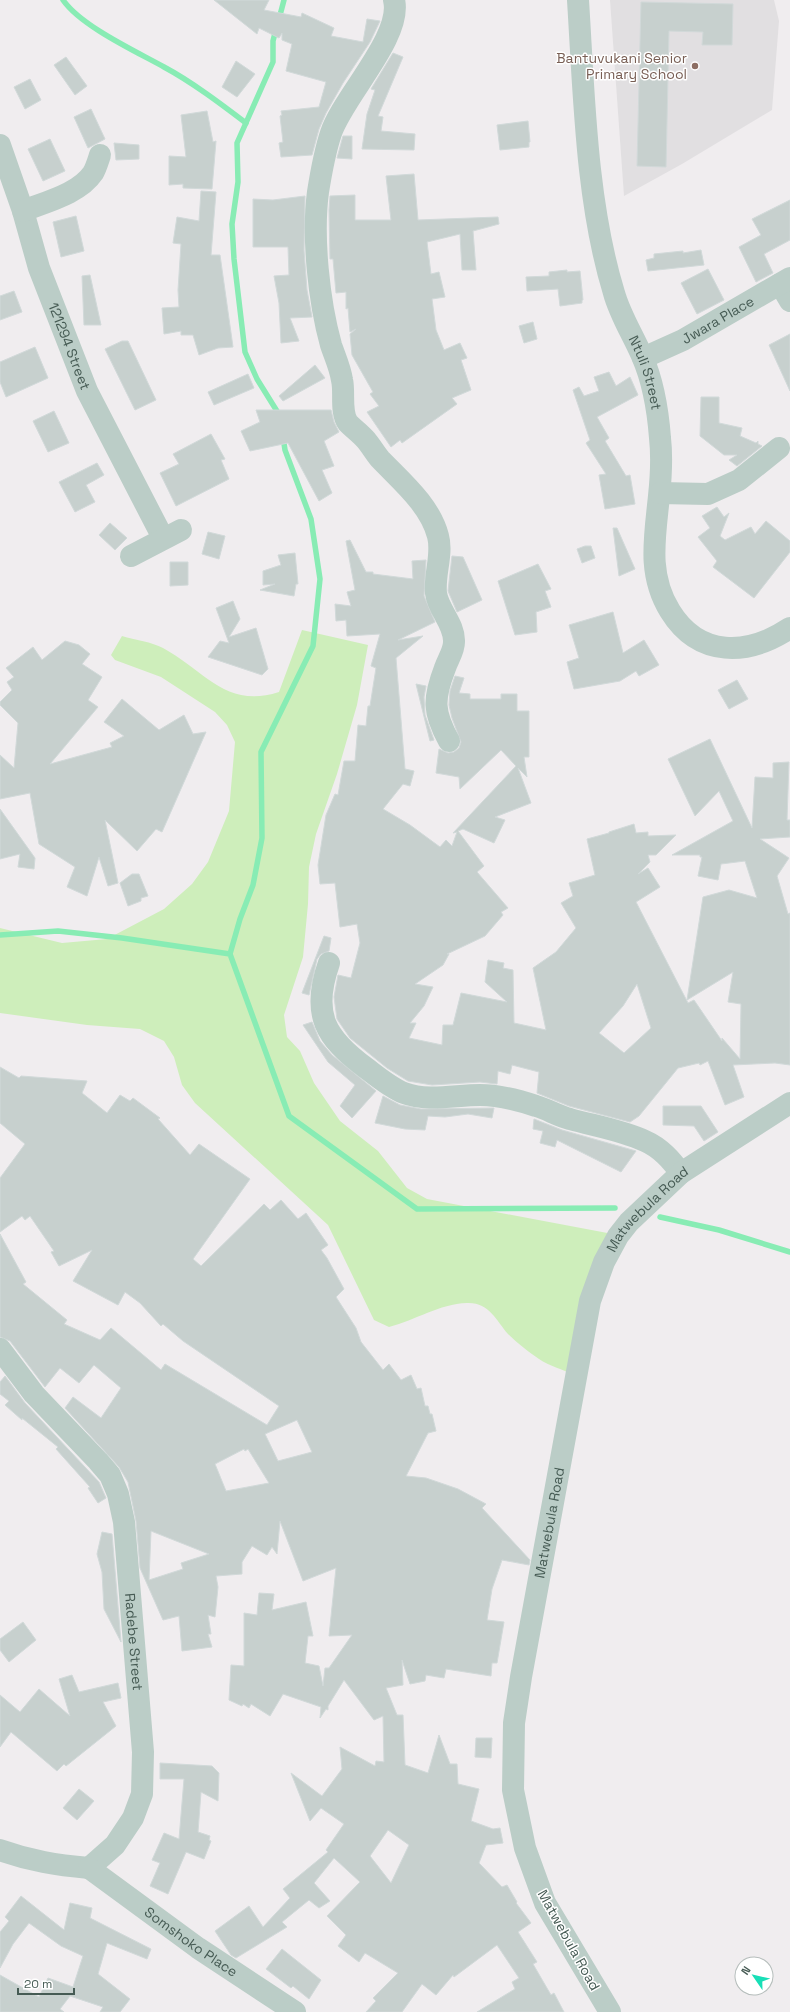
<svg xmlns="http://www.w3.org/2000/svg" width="790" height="2012" font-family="'Space Grotesk',sans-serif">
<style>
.education{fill:#e1dfe1}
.green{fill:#ceeebb}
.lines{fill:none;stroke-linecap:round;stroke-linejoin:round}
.stream{stroke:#88ecb4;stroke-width:5.5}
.building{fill:#c7d0ce;stroke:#d1d9d9;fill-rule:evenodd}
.minor{stroke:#bbcdc7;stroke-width:22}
.education-dot{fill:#8d6e63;stroke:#fff;stroke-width:1.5}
.labels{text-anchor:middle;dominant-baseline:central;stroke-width:3;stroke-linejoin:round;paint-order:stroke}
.education-label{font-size:14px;fill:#785e54;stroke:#fff;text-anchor:end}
.street-label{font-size:14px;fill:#465b54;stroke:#fff}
</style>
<rect width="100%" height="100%" fill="#f0edef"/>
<polygon class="education" points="610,0 774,0 779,21 772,110 682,164 624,196"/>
<path class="green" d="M 302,630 L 368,645 L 357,705 L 337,774 L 316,834 L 309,867 L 308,904 L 303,957 L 284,1015 L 287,1037 L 300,1051 L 314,1083 L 340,1121 L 378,1151 L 407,1188 L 427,1199 L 618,1235 L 575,1375 C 564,1370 549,1366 539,1359 C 529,1352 517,1343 508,1334 C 496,1320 489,1302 467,1303 C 439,1304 416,1320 389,1327 L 374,1320 L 328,1225 L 195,1103 L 182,1085 L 174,1057 L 164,1041 L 140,1029 L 87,1025 L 0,1013 L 0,928 L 62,943 L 107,939 L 164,909 L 192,884 L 208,862 L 229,811 L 235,742 L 227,725 L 215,712 L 161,677 L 115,660 L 111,655 L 122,636 C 135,640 152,642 163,648 C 205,671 226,709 279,692 Z"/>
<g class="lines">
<g class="stream">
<path d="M 63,0 C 81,26 135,51 164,67 C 192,82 221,104 246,123"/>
<polyline points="279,19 284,0"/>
<polyline points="276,29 273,41 273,62 237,143 238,182 232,224 234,259 245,352 257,379 280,416"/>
<polyline points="0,935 58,931 122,938 230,954 289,1116 417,1209 615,1208"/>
<polyline points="230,954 240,919 253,885 262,838 261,752 313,646 320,579 311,519 285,450 283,437"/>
<polyline points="660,1217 719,1230 790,1252"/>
</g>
</g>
<g class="building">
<polygon points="214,0 269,0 264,10 301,17 302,13 334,28 331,36 363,42 367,19 380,21 370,42 343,83 326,113 319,129 312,155 281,157 279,143 283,142 280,116 282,115 281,111 319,107 326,82 286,71 292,44 282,40 282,33 279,38 259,28 257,34"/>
<polygon points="641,2 733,4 732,45 702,45 703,32 669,31 666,167 637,166"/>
<polygon points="393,53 403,57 378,116 383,117 381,131 415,134 414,150 362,149 367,114 375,90 371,89"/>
<polygon points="66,57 87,86 75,95 54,65"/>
<polygon points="236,61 255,74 237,97 222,87"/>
<polygon points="30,79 41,100 25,109 14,87"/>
<polygon points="91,109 105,139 88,148 74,117"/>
<polygon points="207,111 213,142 216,141 212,189 183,188 183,184 169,185 169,156 186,157 181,115"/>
<polygon points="528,121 530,142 529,142 529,147 500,150 497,125"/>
<polygon points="343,136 352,136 352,159 337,158"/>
<polygon points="50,139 65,171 43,181 28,149"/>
<polygon points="114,143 139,145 139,159 116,160"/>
<polygon points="414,174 418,220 498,217 499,224 473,231 476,270 462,270 460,234 427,242 431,274 439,272 445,297 432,299 436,330 444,350 460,343 467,358 461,360 471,390 452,398 457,404 402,443 400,440 391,447 367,412 379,406 370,394 373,392 352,355 350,334 356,329 350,332 348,308 346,309 346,292 336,293 333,259 330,259 329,210 330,196 355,195 355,220 391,220 386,176"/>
<polygon points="201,191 216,192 211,255 220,255 233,347 218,348 199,355 193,335 181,335 181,331 164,334 162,308 179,307 178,290 181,244 173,243 177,217 199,221"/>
<polygon points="305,196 304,250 307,290 312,317 290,318 299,341 281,343 279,303 274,276 289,275 288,247 253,247 253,199 273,200"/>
<polygon points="790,200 790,240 764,254 773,273 756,282 739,247 761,235 752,219"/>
<polygon points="76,216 84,251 61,257 53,222"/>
<polygon points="701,250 704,265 648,271 646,260 654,258 654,254 683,251 683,253"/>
<polygon points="708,269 724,300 697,314 681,283"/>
<polygon points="567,270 567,272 580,271 583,300 582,300 582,303 560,306 558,289 527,291 526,277 549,276 549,272"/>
<polygon points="90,275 101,325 84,325 82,276"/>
<polygon points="14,291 22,312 0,320 0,296"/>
<polygon points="533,322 537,339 524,343 519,326"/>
<polygon points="790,334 790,391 769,345"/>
<polygon points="122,341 128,341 156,400 135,410 105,349"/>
<polygon points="35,347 48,378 6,397 0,382 0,362"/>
<polygon points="315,365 325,378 283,401 279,396"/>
<polygon points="609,372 616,386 630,377 638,395 597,417 609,438 605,441 626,476 630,475 635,504 605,509 599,475 606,474 586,443 590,440 573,390 579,387 584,396 599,391 594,377"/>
<polygon points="248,374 254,388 214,405 208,392"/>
<polygon points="701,397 719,397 719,423 742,428 740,436 756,443 758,441 758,444 762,446 737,466 729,460 737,455 724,455 700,436"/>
<polygon points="256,410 331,410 334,422 339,432 324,441 334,466 322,470 332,493 319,501 288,443 250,451 241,431 260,422"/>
<polygon points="54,411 69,443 48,452 33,421"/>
<polygon points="211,434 225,459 221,460 229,479 176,506 160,473 179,464 173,454"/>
<polygon points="97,463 104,475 86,485 95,502 75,512 59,482"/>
<polygon points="717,507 724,517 729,513 720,536 725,540 751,527 755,534 766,521 790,541 790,552 754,598 713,567 717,561 698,537 710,528 702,516"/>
<polygon points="110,523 127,538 115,550 99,535"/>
<polygon points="613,528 617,528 635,569 619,576"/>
<polygon points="208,532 225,536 219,559 202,554"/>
<path d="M 350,540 L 366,572 L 373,572 L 373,574 L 413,579 L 412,561 L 426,560 L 424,596 L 435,622 L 398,640 L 423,636 L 396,658 L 405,769 L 414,771 L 410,786 L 403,784 L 383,809 L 410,825 L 440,847 L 446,840 L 452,846 L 457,832 L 453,833 L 516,766 L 501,750 L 460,789 L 459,777 L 436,773 L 439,749 L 448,753 L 454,752 L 459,748 L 461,742 L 452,718 L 449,705 L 450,691 L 455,676 L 464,678 L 459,693 L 470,694 L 470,699 L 501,699 L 501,694 L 517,694 L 517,711 L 529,711 L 529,757 L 524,757 L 527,777 L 518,768 L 531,803 L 495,817 L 505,820 L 494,843 L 463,829 L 458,831 L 484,866 L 477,872 L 508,908 L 501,912 L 503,915 L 485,936 L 447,954 L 449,954 L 443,965 L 415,984 L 433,987 L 424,1006 L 410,1023 L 416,1023 L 409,1038 L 442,1045 L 443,1025 L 453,1025 L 461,993 L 507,1002 L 485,982 L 488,960 L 504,963 L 503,968 L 513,970 L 514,1023 L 546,1030 L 533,968 L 556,952 L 576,928 L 561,903 L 573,896 L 569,883 L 595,875 L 587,839 L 609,833 L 609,832 L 634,824 L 636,833 L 648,832 L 648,836 L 676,835 L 656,855 L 648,855 L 650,862 L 638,874 L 648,868 L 660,887 L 636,902 L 688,1003 L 694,1000 L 722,1041 L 722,1038 L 740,1059 L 741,1004 L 728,1002 L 733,972 L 687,1000 L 703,897 L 729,890 L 757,898 L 745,861 L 721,864 L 718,880 L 698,876 L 702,857 L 700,857 L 700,855 L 672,855 L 733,821 L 719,791 L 695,816 L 668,759 L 710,739 L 752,828 L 755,777 L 773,778 L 773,763 L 789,762 L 787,820 L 790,820 L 790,837 L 760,839 L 789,858 L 777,876 L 788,914 L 790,913 L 790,1065 L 775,1063 L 733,1065 L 744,1097 L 725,1105 L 708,1061 L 700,1065 L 699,1063 L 678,1068 L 639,1116 L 630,1122 L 569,1106 L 537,1093 L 539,1072 L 512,1065 L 510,1074 L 498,1071 L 497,1084 L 480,1082 L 432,1085 L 408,1081 L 387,1068 L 350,1038 L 337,1019 L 334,997 L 338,975 L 351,978 L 360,943 L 357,924 L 340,927 L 335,883 L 320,884 L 318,865 L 326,815 L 335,794 L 338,795 L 344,761 L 355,761 L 358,725 L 366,726 L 368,706 L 370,706 L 376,668 L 371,666 L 380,634 L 347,636 L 346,620 L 336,621 L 335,604 L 351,606 L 347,592 L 355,590 L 346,541 ZM 637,984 L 651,1028 L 624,1053 L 599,1033 L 623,1006 Z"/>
<polygon points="585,546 591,546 595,558 582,563 577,549"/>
<polygon points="295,553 298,584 296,584 294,596 260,590 275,584 263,585 263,571 281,565 278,555"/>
<polygon points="452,556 463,557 482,600 457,612 448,591"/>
<polygon points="170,562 188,562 188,585 170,586"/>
<polygon points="538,564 551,589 545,591 551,607 536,612 537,632 515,635 498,581"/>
<polygon points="233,601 240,619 229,637 256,628 268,669 262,675 208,657 220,641 229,643 216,608"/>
<polygon points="613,612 623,653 644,640 659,665 639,676 636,671 620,681 574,689 567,662 579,658 569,625"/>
<polygon points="65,641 79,645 90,654 82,664 102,677 88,700 98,707 50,764 112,747 110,743 124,736 104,722 122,699 159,730 184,715 193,734 206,732 162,832 156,829 137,851 105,820 118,883 108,886 99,857 87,896 67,887 75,867 39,844 30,793 0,799 0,755 14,768 18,723 0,705 0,702 12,690 7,682 14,677 6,668 33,647 42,660"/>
<polygon points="737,680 748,699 729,709 718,690"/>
<polygon points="416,684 426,686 424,697 425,715 434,740 430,741"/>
<polygon points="0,809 35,858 34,869 18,867 20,854 0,859"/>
<polygon points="132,874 139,874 148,896 141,898 141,901 128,906 120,883"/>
<polygon points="324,936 331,938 329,951 321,954 317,959 309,995 302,993"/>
<polygon points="312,1022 320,1041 332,1055 376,1091 352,1118 340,1106 355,1085 328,1062 303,1025"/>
<path d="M 0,1067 L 19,1078 L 21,1076 L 87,1081 L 82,1093 L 107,1113 L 120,1095 L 130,1101 L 133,1098 L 160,1118 L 158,1119 L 190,1155 L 199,1144 L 250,1179 L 193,1259 L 201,1266 L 264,1204 L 270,1210 L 281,1200 L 298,1219 L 306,1213 L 328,1245 L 321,1250 L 327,1258 L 344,1289 L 336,1297 L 356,1328 L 361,1342 L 383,1370 L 389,1364 L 401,1380 L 411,1375 L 417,1389 L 421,1388 L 425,1406 L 428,1406 L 430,1414 L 432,1414 L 436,1431 L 428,1433 L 406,1476 L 426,1478 L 458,1489 L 486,1504 L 482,1508 L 530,1560 L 529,1565 L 502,1560 L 492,1589 L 487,1620 L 504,1622 L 497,1663 L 492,1663 L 491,1676 L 446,1669 L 444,1678 L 426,1675 L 425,1681 L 410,1684 L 402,1660 L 403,1685 L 386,1688 L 397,1715 L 403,1715 L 405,1765 L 428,1773 L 439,1735 L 450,1764 L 457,1764 L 458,1784 L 479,1789 L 471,1821 L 493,1829 L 500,1828 L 503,1843 L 486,1845 L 479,1863 L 502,1887 L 507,1885 L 517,1902 L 516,1903 L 531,1923 L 518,1932 L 537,1962 L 533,1964 L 551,1995 L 554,1993 L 564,2012 L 477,2012 L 515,1989 L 512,1982 L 519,1978 L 497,1945 L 454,1977 L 453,1975 L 436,1995 L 422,1984 L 402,2012 L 366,2012 L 376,2001 L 373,1998 L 398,1973 L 365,1953 L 359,1962 L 338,1946 L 346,1935 L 327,1916 L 360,1882 L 334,1858 L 314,1883 L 330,1901 L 319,1908 L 309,1900 L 282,1922 L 287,1927 L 236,1958 L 231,1955 L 215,1931 L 249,1906 L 263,1927 L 290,1898 L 283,1889 L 328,1852 L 326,1850 L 344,1824 L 321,1808 L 310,1821 L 291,1773 L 322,1796 L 342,1769 L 340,1747 L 375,1766 L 376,1761 L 384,1762 L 383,1716 L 374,1720 L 344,1680 L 328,1706 L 328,1710 L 326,1709 L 320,1718 L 321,1707 L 283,1694 L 270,1716 L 251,1704 L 249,1708 L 243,1704 L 242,1706 L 229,1700 L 231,1665 L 244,1666 L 244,1613 L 257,1615 L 259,1593 L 274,1594 L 272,1610 L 306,1602 L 313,1636 L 308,1636 L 305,1663 L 319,1666 L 323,1686 L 325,1668 L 329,1668 L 352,1635 L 329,1636 L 336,1568 L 303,1581 L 280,1521 L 277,1554 L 272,1547 L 267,1555 L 252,1546 L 242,1562 L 242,1574 L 216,1576 L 218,1587 L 215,1617 L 208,1615 L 211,1634 L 208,1634 L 212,1647 L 182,1651 L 179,1616 L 163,1620 L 140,1568 L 136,1521 L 128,1482 L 119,1467 L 65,1408 L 73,1397 L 101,1418 L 121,1388 L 94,1365 L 79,1383 L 60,1368 L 45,1387 L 10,1341 L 0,1337 L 0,1234 L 26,1282 L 23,1284 L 67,1320 L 64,1324 L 100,1340 L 111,1328 L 161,1370 L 165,1364 L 267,1425 L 279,1406 L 183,1341 L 163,1324 L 161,1326 L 140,1303 L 125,1292 L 118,1305 L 73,1281 L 92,1250 L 59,1266 L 51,1252 L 54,1251 L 30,1216 L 25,1220 L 22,1216 L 0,1232 L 0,1178 L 25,1144 L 0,1123 ZM 297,1420 L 312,1452 L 278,1461 L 265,1434 ZM 244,1449 L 245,1451 L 248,1449 L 269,1483 L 226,1491 L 215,1464 ZM 151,1531 L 209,1554 L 181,1563 L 183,1569 L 149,1580 ZM 388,1830 L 409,1845 L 391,1883 L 370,1856 Z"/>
<polygon points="383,1096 400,1105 421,1109 494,1108 492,1118 468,1114 445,1117 428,1116 425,1130 405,1129 375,1123"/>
<polygon points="663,1106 701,1106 718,1132 704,1141 694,1126 663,1125"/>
<polygon points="534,1119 562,1130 636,1151 621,1172 557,1140 555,1147 540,1143 543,1131 533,1129"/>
<polygon points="5,1376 25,1403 99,1482 106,1498 98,1503 88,1488 90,1487 56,1449 58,1447 22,1418 22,1420 5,1405 9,1401 0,1394 0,1382"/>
<polygon points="102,1532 112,1534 121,1642 104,1609 102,1572 97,1554"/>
<polygon points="23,1622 36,1640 9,1662 0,1650 0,1639"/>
<polygon points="72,1675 79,1692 118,1683 121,1698 103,1702 116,1726 66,1766 64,1764 57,1771 11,1732 0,1747 0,1695 20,1712 39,1689 70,1716 59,1679"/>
<polygon points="476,1738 492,1738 491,1758 475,1757"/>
<polygon points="160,1763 212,1766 219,1773 218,1801 201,1792 198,1832 210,1836 209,1840 211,1841 204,1859 186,1852 168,1894 150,1886 160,1863 152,1860 164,1833 179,1839 184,1779 160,1779"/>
<polygon points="79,1789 94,1801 77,1820 63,1808"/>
<polygon points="21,1896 64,1930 70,1903 92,1908 90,1918 151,1949 147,1959 107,1943 98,1974 130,1999 120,2012 100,2012 103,2007 70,1996 60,2009 64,2012 0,2012 0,1975 39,1997 48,1978 73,1987 83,1956 61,1946 29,1923 13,1944 0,1968 0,1932 9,1921 5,1917"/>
<polygon points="282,1949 321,1980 309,1999 293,1986 291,1988 266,1969"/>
</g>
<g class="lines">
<g class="minor">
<path d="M 394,0 C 403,36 343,97 331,133 C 325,151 321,173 318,192 C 312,237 319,302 331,345 C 335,357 340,367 342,380 C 345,392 340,412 348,423 C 354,429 361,434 366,440 C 371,446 375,453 380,459 C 402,482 430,505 438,536 C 443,554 434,574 436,593 C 438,610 455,624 454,642 C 454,651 448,659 445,668 C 433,699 433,712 449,741"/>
<path id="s1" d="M 578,0 C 584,94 586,202 614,293 C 620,315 633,335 642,356 C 653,381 658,411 660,438 C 662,456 661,477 659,496 C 655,537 647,574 670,611 C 699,658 748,656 790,628"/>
<path id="s2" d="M 0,145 L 23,211 L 39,268 L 87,391 L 163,538"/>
<path d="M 23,211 C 45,202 79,194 93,173 C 96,168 98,161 100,155"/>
<polyline points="780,284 790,301"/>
<path id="s3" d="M 643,358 L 683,340 L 790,278"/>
<polyline points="660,493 708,494 739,480 779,448"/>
<polyline points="131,556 181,530"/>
<path d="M 329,963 C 311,1014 325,1038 366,1068 C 378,1077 391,1088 404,1093 C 428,1102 455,1095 480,1095 C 499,1095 518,1100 536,1106 C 547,1109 558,1116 570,1119 C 595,1126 621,1130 645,1141 C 661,1148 671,1160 681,1173"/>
<path id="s4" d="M 0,1349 L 34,1394 L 98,1461 L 110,1475 L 118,1494 L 124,1522 L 143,1752 L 142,1794 L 133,1818 L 115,1845 L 89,1868 C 56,1865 31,1861 0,1850"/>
<path id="s5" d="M 89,1868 L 198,1948 L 295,2012"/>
<path id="s6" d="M 610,2012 L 545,1903 L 525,1848 L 513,1790 L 514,1723 L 521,1677 L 590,1301 L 604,1262 L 618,1236 L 629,1222 L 681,1173 L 790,1103"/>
</g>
</g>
<circle class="education-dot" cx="695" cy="66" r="4"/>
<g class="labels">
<g class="education-label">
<text x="687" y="58">Bantuvukani Senior<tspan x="687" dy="16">Primary School</tspan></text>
</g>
<g class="street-label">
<text stroke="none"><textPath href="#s3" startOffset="84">Jwara Place</textPath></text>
<text stroke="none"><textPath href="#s2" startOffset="213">121294 Street</textPath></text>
<text stroke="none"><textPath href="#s1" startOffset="382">Ntuli Street</textPath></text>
<text stroke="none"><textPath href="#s6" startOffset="851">Matwebula Road</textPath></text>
<text stroke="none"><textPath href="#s6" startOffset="515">Matwebula Road</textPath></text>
<text stroke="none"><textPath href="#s4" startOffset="337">Radebe Street</textPath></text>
<text transform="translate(569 1940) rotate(61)">Matwebula Road</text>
<text stroke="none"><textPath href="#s5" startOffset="126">Somshoko Place</textPath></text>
</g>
</g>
<g transform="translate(754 1976) rotate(304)"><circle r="19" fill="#ffffff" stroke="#b5bdbb"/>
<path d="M0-3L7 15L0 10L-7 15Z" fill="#18dfb7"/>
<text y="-6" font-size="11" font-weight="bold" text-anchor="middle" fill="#465b54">N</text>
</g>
<path d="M18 1988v6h56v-6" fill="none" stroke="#465b54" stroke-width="2"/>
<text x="24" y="1988" font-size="12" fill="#465b54" stroke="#ffffff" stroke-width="3" paint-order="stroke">20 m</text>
</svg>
